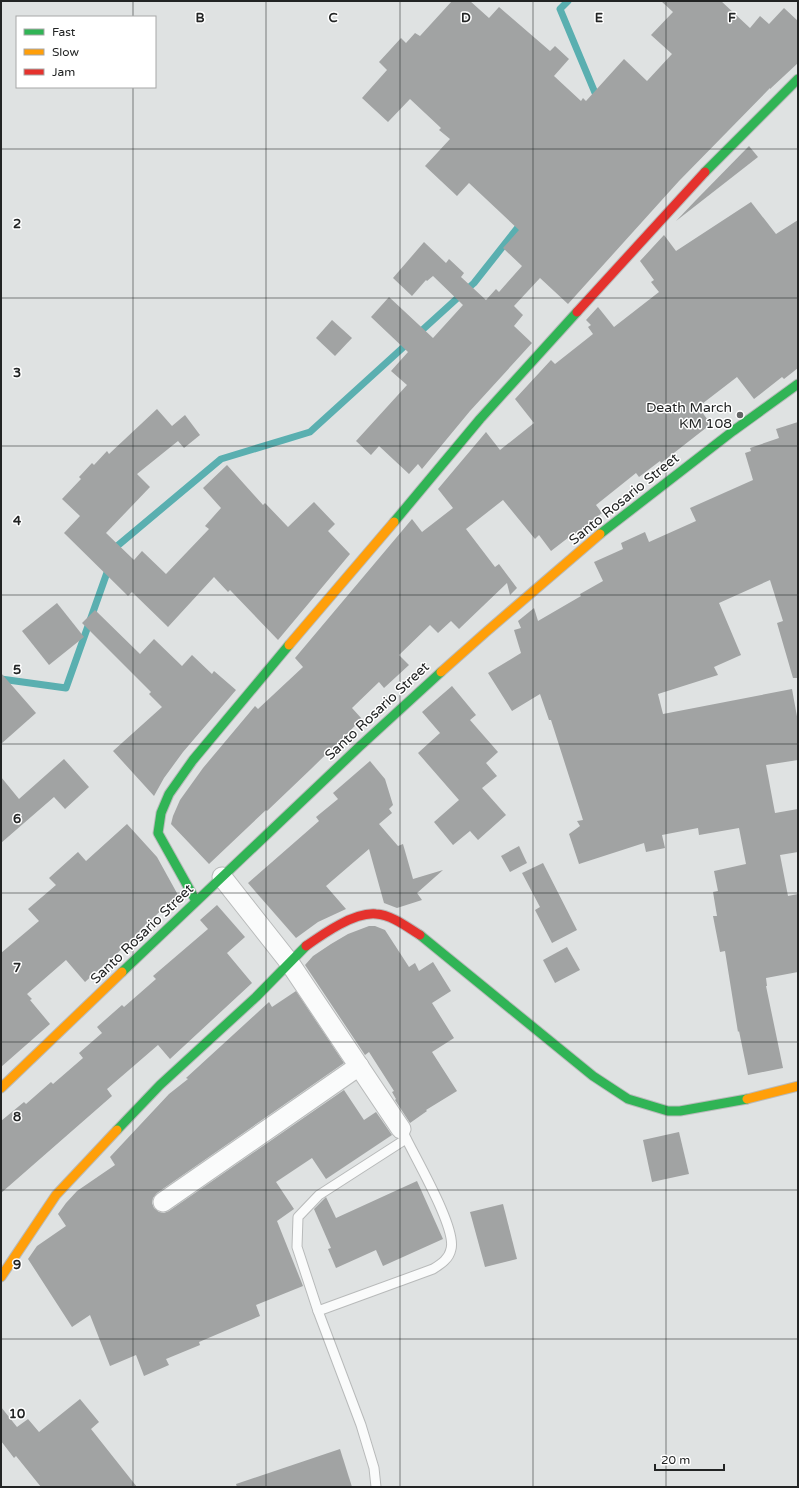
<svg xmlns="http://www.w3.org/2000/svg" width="799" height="1488" font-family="'Varela Round',sans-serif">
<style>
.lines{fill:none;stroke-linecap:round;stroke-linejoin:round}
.stream{stroke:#5aafb0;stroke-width:7}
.building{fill:#a1a3a3}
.lane-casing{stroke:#b8baba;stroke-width:11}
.street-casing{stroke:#b8baba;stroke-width:21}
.fast-casing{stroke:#b8baba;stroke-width:11}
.slow-casing{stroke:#b8baba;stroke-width:11}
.jam-casing{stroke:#b8baba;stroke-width:11}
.lane{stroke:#fafbfb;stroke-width:9}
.street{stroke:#fafbfb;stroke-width:19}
.fast{stroke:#30b455;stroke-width:9}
.slow{stroke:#ff9f0a;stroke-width:9}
.jam{stroke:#e5322d;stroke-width:9}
.grid{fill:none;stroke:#222424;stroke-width:1;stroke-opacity:0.55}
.poi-dot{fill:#646666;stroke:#fff;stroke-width:1.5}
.labels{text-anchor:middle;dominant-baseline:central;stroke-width:3;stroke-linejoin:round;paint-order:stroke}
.poi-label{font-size:14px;fill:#222424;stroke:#fff;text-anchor:end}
.street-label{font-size:14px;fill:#222424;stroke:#fff}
.grid-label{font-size:13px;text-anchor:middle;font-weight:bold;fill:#222424;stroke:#fff;stroke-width:3;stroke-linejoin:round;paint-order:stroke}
</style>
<rect width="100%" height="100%" fill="#dfe2e2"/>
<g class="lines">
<g class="stream">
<polyline points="568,1 560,9 598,100"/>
<polyline points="115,552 116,547 221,459 310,432 474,283 523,221"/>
<polyline points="1,679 66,688 109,567"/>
</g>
</g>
<g class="building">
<polygon points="452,1 470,1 489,18 499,7 550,51 555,46 569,59 554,76 581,101 583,98 586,101 624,59 647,81 672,54 651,35 673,12 661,1 721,1 750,28 760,16 769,24 784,8 798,21 798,63 770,89 770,88 679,181 568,304 540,278 514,306 523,315 514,326 532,343 470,411 422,469 418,464 409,474 379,446 371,455 356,441 407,385 391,371 408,352 371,317 389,297 433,338 463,305 433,276 427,281 426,280 412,296 393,278 424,242 446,263 449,259 464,273 461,277 486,300 496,289 499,292 522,266 503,248 519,230 469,183 457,196 425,166 450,139 439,130 441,128 410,99 388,122 362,98 387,70 379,62 401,38 406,43 415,33 420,36"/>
<polygon points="749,146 758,157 676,221 697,199"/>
<polygon points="751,202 776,234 798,220 798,368 784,379 782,377 754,399 737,377 698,407 711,424 661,463 660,461 639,477 636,473 596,505 602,513 574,535 573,534 551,551 539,535 535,539 503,500 466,529 495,567 499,564 517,588 510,595 507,583 459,629 451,621 438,633 430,625 399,655 409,665 384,688 379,682 352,708 362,719 311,769 267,811 266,810 209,864 171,824 173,816 180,800 203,768 255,706 258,709 303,667 295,658 412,519 422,532 453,508 438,489 486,432 500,450 534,423 515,399 551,360 555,364 593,334 588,327 591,325 586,320 598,307 614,327 659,292 651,282 654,280 640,261 664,235 676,251"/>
<polygon points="332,320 352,338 335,356 316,338"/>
<polygon points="157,409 172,426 185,415 200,435 184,448 178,441 137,474 150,487 106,533 134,560 142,551 166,574 209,529 205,526 221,508 203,488 227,465 263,505 265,503 288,527 314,502 335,524 328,531 350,554 278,640 230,590 228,592 214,577 168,627 132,592 128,596 64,533 80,516 62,499 81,479 79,477 92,463 94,465 107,451 109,454"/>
<polygon points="798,422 798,678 793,678 777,623 783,621 770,580 719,603 741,655 714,667 718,675 658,694 663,714 792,689 798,722 798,760 766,765 775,813 798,809 798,852 780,855 788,896 798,894 798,972 766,978 767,986 766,986 783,1068 748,1075 739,1031 738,1032 725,951 720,952 713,916 717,916 713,892 718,891 714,871 746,864 739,828 699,835 698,828 662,835 665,848 646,852 644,843 579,864 569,834 580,826 577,821 583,820 551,720 549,720 540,694 512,711 488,673 521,653 514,630 521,628 518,621 534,608 538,621 581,596 580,594 603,581 594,562 623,549 621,543 645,532 649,542 696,521 690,508 753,480 745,453 751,451 750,448 779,438 776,429"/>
<polygon points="57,603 84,637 49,665 22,631"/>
<polygon points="95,610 140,654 154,639 182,666 192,655 212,674 214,671 236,690 183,752 164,778 154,796 113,751 162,707 149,694 151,692 82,623"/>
<polygon points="1,673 36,713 1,744"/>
<polygon points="452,686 476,715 470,720 498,752 486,763 497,776 482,788 506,815 478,840 470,831 453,845 434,822 459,800 418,753 440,733 422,712"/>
<polygon points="64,759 89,787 65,809 54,797 1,843 1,777 19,799"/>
<polygon points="370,761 385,779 393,805 389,809 392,813 379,824 398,846 403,844 413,879 443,870 417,893 422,900 397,908 384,903 369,849 326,886 346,909 318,922 296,938 248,883 319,821 316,817 338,799 333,793"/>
<polygon points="127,824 157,857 178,895 142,928 143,930 85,982 66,960 27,994 32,999 30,1000 50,1024 1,1067 1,953 39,921 28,909 56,885 49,878 78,852 86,861"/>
<polygon points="519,846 527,863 510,872 501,856"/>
<polygon points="543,863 577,930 552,943 535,910 540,907 522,873"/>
<polygon points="217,905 245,937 227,953 252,983 170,1059 158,1045 107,1089 112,1096 1,1193 1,1121 24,1102 26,1104 51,1082 53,1084 83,1058 79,1053 102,1033 97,1027 122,1005 124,1007 156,979 153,976 208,929 200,920"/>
<polygon points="369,926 375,926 385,930 409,967 415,963 419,971 433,962 451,991 432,1003 454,1038 432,1052 457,1091 426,1110 427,1111 410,1123 395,1100 396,1099 392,1092 394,1091 369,1052 365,1055 305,965 313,956 331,944 348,934"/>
<polygon points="567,947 580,970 555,983 543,960"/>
<polygon points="296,991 344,1063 157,1193 153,1198 152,1203 154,1208 159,1212 164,1213 169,1211 344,1090 364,1120 376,1112 392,1135 326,1179 312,1158 276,1182 294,1209 277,1221 303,1286 256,1305 260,1316 199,1342 200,1345 166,1359 169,1365 144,1376 136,1355 110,1366 90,1315 72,1327 28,1259 37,1246 66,1226 58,1214 66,1203 77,1191 115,1165 110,1157 169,1094 188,1079 186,1078 269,1002 272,1007"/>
<polygon points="679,1132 689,1174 652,1182 643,1140"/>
<polygon points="417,1181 443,1239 383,1266 376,1250 336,1268 328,1249 331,1248 314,1209 326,1197 336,1218"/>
<polygon points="503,1204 517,1259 485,1267 470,1212"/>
<polygon points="80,1399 99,1422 91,1429 137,1487 41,1487 16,1456 14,1458 1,1441 1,1407 17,1427 28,1419 39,1432"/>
<polygon points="340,1449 352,1487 237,1487 236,1484"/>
</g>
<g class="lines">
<defs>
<g id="lane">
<path d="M 318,1311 L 433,1269 C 441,1264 449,1259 451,1249 C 457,1228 414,1156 404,1134"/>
<polyline points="376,1487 374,1468 361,1425 318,1311 297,1247 298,1217 319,1195 406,1139"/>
</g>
<g id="street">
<polyline points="222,877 289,962 401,1129"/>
<polyline points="163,1202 359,1066"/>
</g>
<g id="fast">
<polyline points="705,172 798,79"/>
<polyline points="394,522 480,419 577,312"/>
<polyline points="600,534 733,431 798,384"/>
<polyline points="196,901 158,833 161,813 169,794 193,760 289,645"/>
<polyline points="420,935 593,1076 628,1099 668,1111 680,1111 747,1099"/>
<polyline points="122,972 359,747 441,672"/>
<polyline points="117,1130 160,1085 256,997 306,946"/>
</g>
<g id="slow">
<polyline points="289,645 394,522"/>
<polyline points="441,672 486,632 600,534"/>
<polyline points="1,1088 122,972"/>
<polyline points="747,1099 798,1086"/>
<polyline points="1,1277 56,1195 117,1130"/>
</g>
<g id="jam">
<polyline points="577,312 705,172"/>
<path d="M 306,946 C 323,934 354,912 376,914 C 392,915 407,927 420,935"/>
</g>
</defs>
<use href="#lane" class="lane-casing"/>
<use href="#street" class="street-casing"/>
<use href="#fast" class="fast-casing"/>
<use href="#slow" class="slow-casing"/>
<use href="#jam" class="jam-casing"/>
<use href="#lane" class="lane"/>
<use href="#street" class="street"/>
<use href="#fast" class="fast"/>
<use href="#slow" class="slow"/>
<use href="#jam" class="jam"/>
</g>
<path class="grid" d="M 133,1 L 133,17M 266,1 L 266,1487M 400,1 L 400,1487M 533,1 L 533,1487M 666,1 L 666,1487M 133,87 L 133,1487M 1,149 L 798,149M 1,298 L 798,298M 1,446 L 798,446M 1,595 L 798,595M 1,744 L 798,744M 1,893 L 798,893M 1,1042 L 798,1042M 1,1190 L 798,1190M 1,1339 L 798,1339"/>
<circle class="poi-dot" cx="740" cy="415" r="4"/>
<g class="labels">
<g class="poi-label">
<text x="732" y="407">Death March<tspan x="732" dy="16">KM 108</tspan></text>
</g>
<g class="street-label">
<text transform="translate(624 499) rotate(-39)">Santo Rosario Street</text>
<text transform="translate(377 711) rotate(-43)">Santo Rosario Street</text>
<text transform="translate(142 934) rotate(-44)">Santo Rosario Street</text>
</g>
</g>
<g class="grid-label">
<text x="200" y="22">B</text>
<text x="333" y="22">C</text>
<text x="466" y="22">D</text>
<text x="599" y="22">E</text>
<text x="732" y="22">F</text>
<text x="17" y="228">2</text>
<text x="17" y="377">3</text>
<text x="17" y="525">4</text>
<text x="17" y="674">5</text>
<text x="17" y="823">6</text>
<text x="17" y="972">7</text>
<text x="17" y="1121">8</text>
<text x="17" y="1269">9</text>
<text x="17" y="1418">10</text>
</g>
<rect width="799" height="1488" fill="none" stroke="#222424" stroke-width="4"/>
<rect x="16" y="16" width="140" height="72" fill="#ffffff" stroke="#a7a7a7"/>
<rect x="24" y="29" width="20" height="6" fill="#30b455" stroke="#a7a7a7"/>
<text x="52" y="36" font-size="12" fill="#222424">Fast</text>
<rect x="24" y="49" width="20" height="6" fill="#ff9f0a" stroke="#a7a7a7"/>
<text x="52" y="56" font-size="12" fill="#222424">Slow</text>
<rect x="24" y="69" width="20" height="6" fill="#e5322d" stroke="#a7a7a7"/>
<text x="52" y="76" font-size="12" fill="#222424">Jam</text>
<path d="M655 1464v6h69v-6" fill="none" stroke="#222424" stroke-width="2"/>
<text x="661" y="1464" font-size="12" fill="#222424" stroke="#ffffff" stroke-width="3" paint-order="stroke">20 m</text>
</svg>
